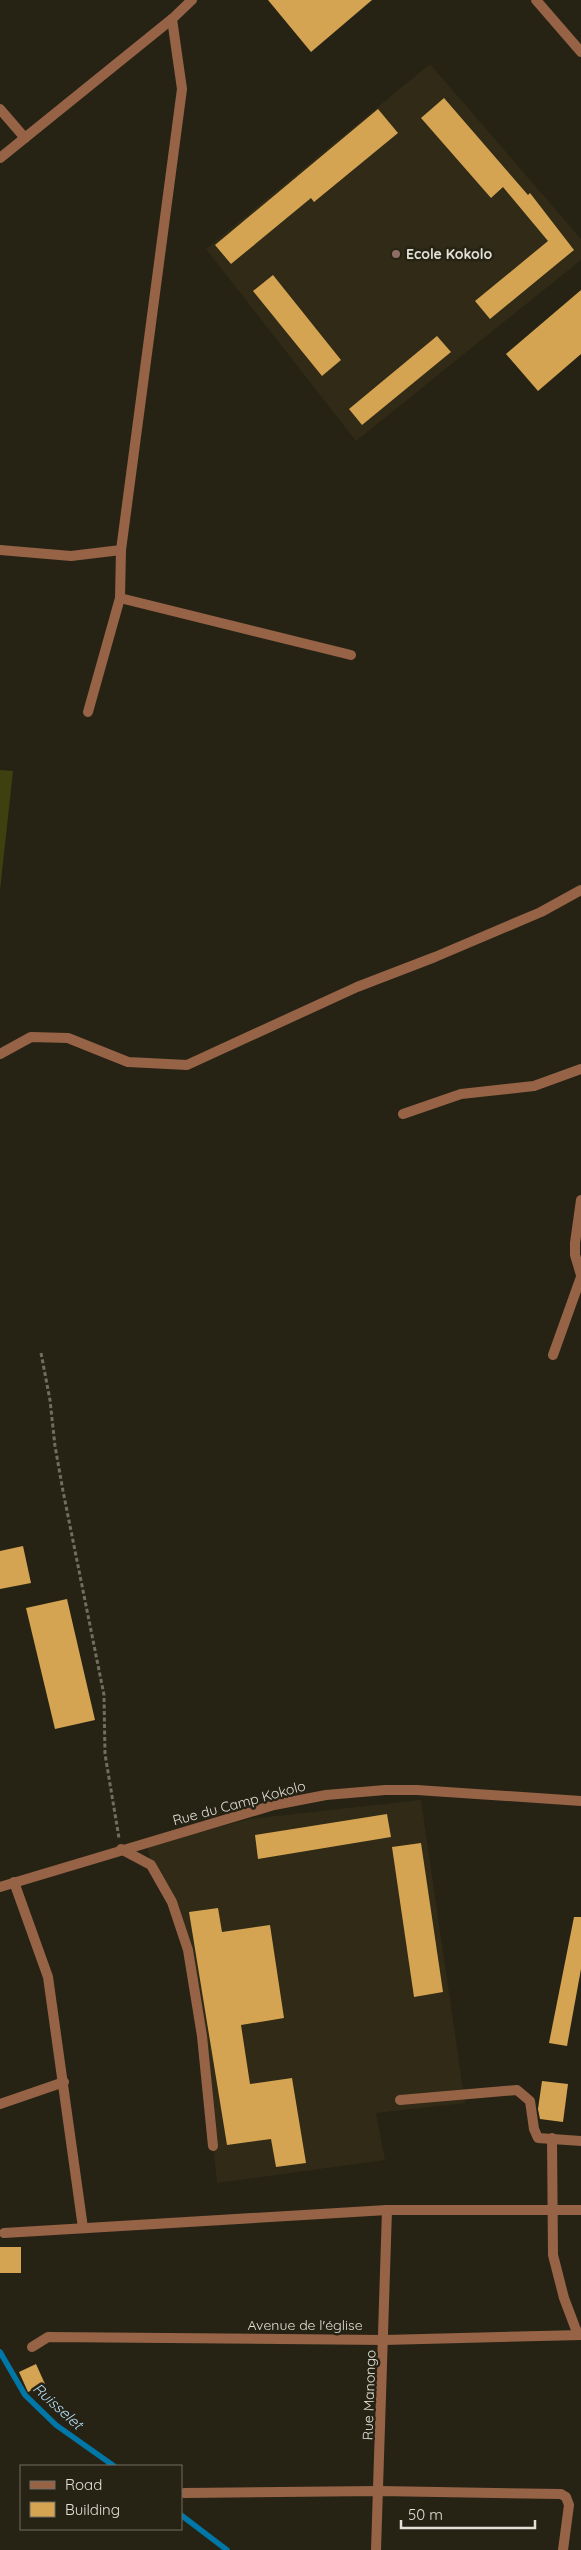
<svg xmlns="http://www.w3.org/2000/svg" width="581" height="2550" font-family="Quicksand,sans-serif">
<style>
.built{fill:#302a16}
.green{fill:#3f4010}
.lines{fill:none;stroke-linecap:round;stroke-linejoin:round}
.stream{stroke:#0077a7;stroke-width:5.5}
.building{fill:#d4a452}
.path{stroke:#706d61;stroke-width:3;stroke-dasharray:4 2.5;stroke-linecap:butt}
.lane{stroke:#966346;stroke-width:10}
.street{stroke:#966346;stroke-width:10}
.education-dot{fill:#8d6e63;stroke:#262315;stroke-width:2}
.labels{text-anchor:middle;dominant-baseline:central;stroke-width:5;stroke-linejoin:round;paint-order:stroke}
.poi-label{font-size:14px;font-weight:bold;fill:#e2e0d7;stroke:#262315;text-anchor:start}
.street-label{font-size:14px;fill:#e2e0d7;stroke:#262315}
.water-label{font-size:15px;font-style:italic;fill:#b4def9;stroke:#262315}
</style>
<rect width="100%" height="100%" fill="#262315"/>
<g class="built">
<polygon points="430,64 581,239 581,260 356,441 206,249"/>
<polygon points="421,1800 465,2103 376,2113 385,2160 217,2183 202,2036 188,1950 151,1865 147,1846 250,1819"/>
</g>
<polygon class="green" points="0,770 13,771 0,890"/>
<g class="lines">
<g class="stream">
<polyline points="0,2352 25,2395 56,2425 114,2466"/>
<polyline points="181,2515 227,2550"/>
</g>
</g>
<g class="building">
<polygon points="268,0 372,0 311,52"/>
<polygon points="444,98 528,195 530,193 574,250 490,319 475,301 548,241 503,187 491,198 421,118"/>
<polygon points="378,109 398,133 314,202 311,198 231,264 215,245"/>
<polygon points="273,275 341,360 322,376 253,291"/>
<polygon points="581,290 581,354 538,391 506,354"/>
<polygon points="437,336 451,352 362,425 349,409"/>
<polygon points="23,1546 31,1583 0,1589 0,1551"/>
<polygon points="67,1599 95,1720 55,1729 26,1608"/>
<polygon points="387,1814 391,1837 258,1859 255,1835"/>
<polygon points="421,1843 443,1992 414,1997 392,1847"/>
<polygon points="218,1908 222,1932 270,1925 284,2018 241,2025 250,2084 292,2078 306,2163 276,2167 271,2139 227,2145 189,1912"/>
<polygon points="574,1917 581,1917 581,1969 567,2046 549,2043"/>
<polygon points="542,2081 568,2084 563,2122 540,2119 538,2109"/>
<rect x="0" y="2247" width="21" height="26"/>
<polygon points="36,2364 45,2384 28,2392 19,2372"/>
</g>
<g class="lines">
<polyline class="path" points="41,1353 50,1400 55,1446 63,1491 104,1695 105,1754 119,1838"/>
<g class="lane">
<polyline points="120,598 351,655"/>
<polyline points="0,1054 31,1037 68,1038 128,1062 187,1065 357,987 435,957 541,912 581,890"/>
<polyline points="403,1114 461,1094 534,1086 581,1069"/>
<polyline points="581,1200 575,1243 575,1255 581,1275"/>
<polyline points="553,1355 581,1277"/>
<polyline points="121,1849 151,1865 172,1902 188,1950 202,2036 213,2146"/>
<polyline points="14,1882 48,1977 83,2228"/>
<polyline points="400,2100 517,2090 530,2101 534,2129 538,2138 581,2141"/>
<polyline points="0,2104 64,2082"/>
<polyline points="552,2138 553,2255 564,2298 578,2335"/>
</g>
<g class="street">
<polyline points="536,0 581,52"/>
<polyline points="0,109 25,138"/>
<polyline points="0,158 172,19 192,0"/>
<polyline points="0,550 71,556 121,550"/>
<polyline points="88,712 120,598 121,550 182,89 172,19"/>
<polyline points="0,1887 274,1805 326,1795 385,1790 417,1790 581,1801"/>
<polyline points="4,2233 387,2210 581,2210"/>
<polyline points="32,2347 48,2337 384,2340 581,2335"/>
<polyline points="184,2493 379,2491 561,2494 566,2497 569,2505 563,2550"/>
<polyline points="376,2550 387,2210"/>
</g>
</g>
<circle class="education-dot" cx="396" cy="254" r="5"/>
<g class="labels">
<g class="poi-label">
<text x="406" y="254">Ecole Kokolo</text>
</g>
<g class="street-label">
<text transform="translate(239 1803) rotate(-15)">Rue du Camp Kokolo</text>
<text x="305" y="2325">Avenue de l'église</text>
<text transform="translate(369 2395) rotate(-88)">Rue Manongo</text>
</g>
<g class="water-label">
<text transform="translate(58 2406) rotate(42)">Ruisselet</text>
</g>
</g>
<rect x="20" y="2465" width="162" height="65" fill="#262315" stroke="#716f63"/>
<rect x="30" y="2481" width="25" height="8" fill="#966346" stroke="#716f63"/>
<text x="65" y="2490" font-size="15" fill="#e2e0d7">Road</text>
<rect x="30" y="2502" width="25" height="15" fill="#d4a452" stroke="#716f63"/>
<text x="65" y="2515" font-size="15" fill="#e2e0d7">Building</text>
<path d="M401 2520v8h134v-8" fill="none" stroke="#e2e0d7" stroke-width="2.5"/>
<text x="408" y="2520" font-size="15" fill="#e2e0d7" stroke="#262315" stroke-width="4" paint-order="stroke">50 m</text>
</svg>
